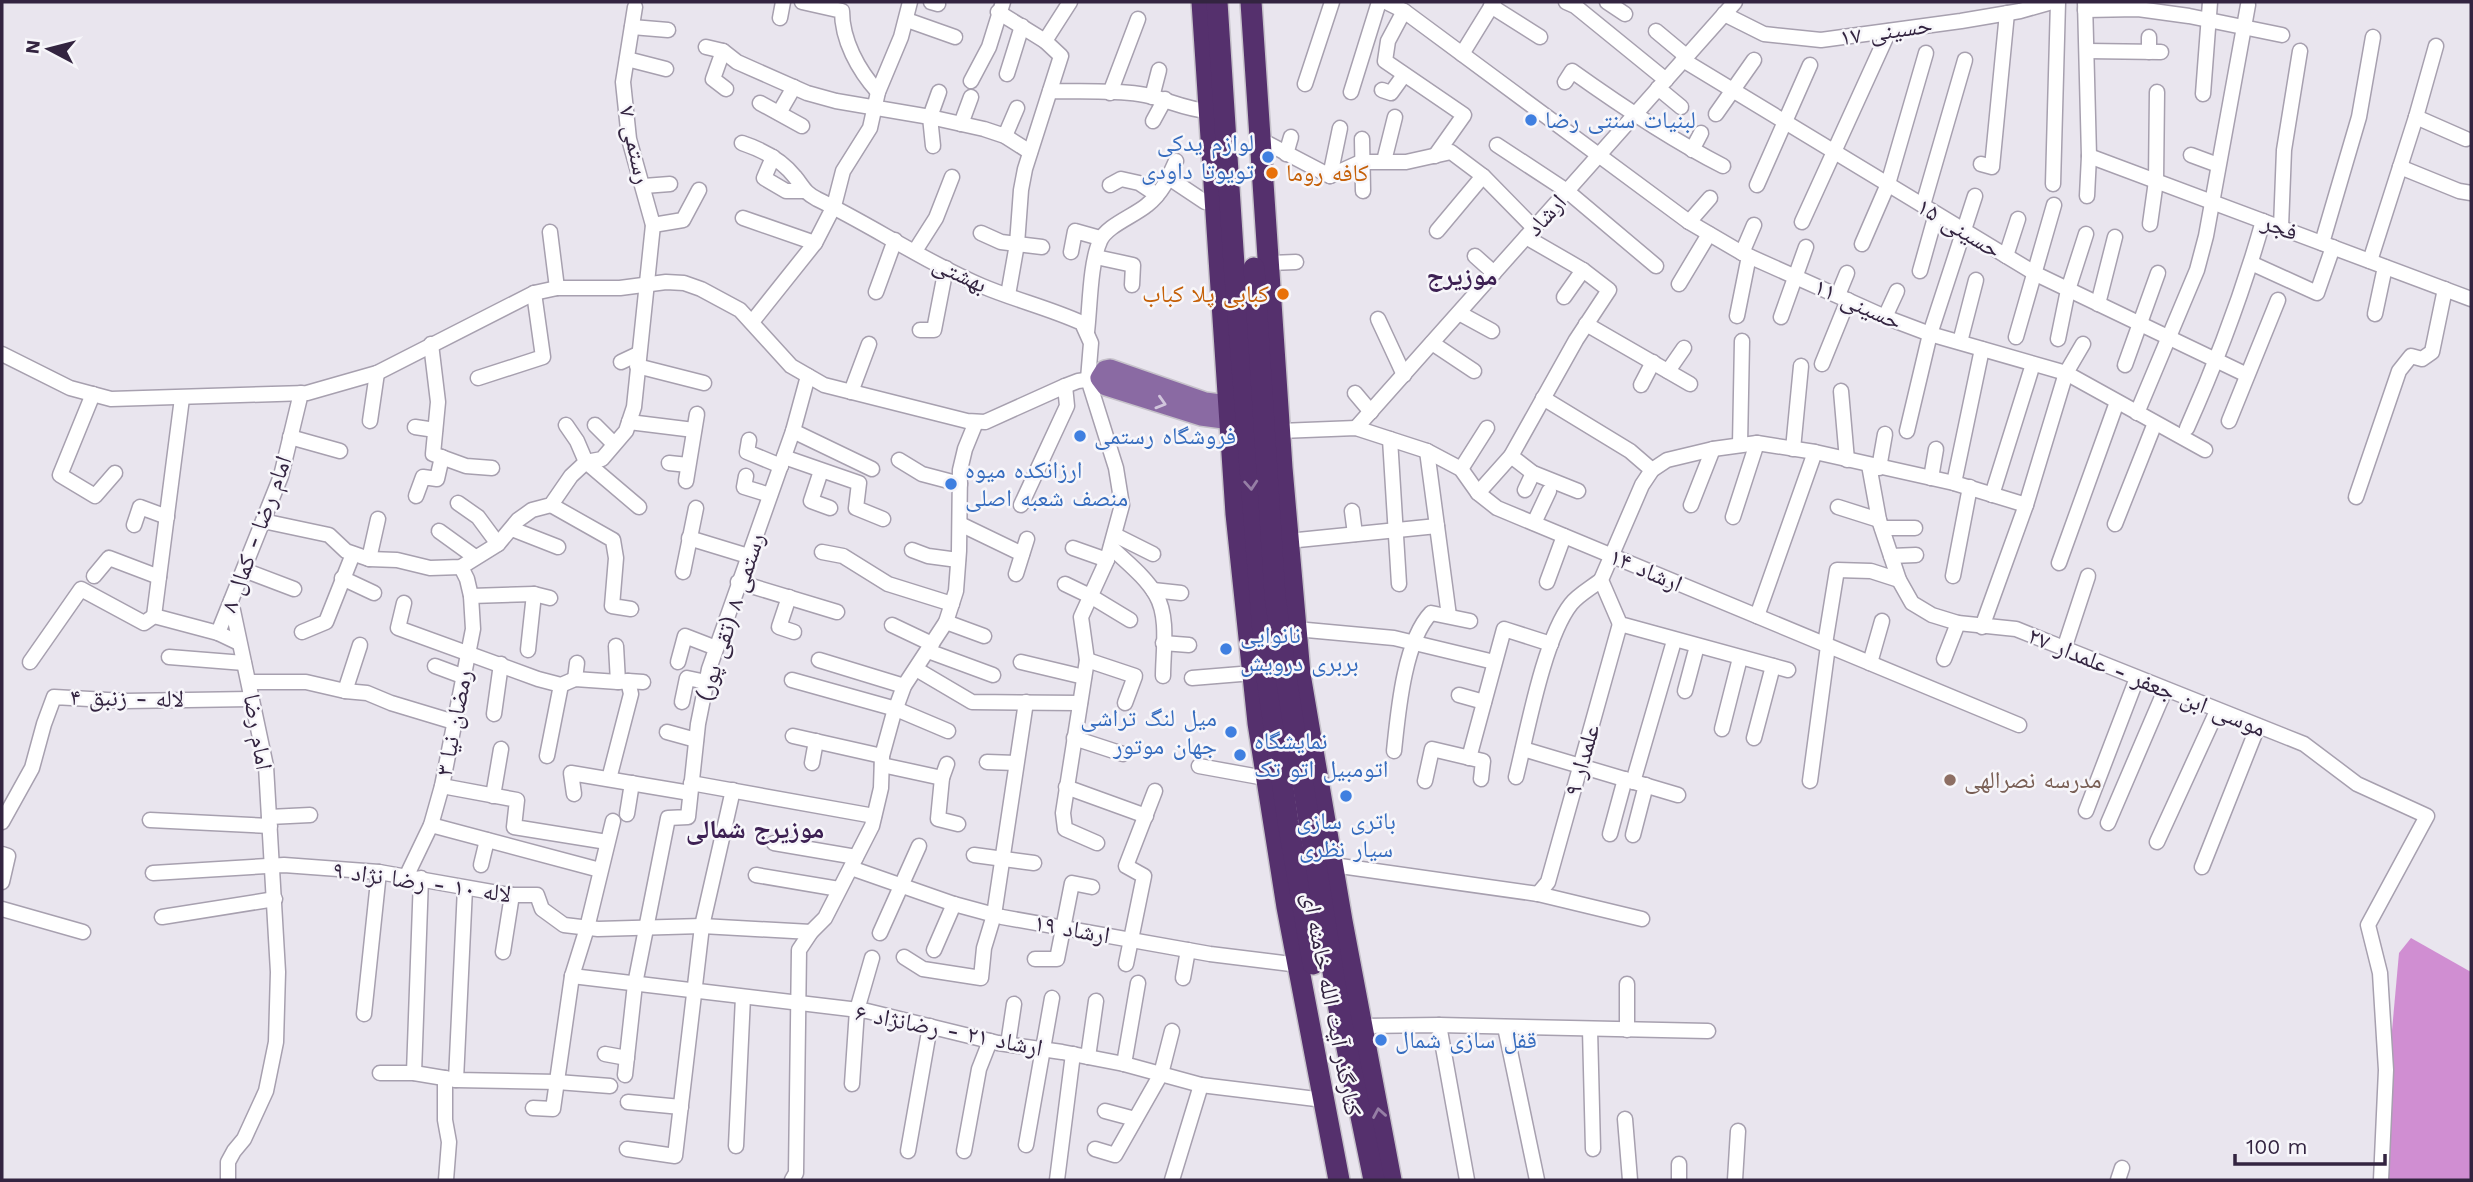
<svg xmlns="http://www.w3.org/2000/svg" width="2473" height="1182" font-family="'Work Sans','Noto Naskh Arabic',sans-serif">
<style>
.water{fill:#d08ed2}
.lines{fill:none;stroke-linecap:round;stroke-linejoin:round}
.minor-casing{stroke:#a7a0af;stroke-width:17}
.major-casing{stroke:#c6c2ca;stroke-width:22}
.highway-casing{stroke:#c6c2ca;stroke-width:24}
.minor{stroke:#fff;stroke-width:14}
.major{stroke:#8a6aa3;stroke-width:19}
.highway{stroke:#55306d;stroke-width:21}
.oneway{stroke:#d1c5dc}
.oneway2{stroke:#967fa5}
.shop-dot{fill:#3f7fe0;stroke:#f7f6fa;stroke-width:2.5}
.food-dot{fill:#e8710a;stroke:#f7f6fa;stroke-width:2.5}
.education-dot{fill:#8d6e63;stroke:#f7f6fa;stroke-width:2.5}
.labels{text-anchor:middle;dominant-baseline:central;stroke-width:5;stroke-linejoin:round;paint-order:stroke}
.street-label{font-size:24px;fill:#332440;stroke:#f7f6fa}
.shop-label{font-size:24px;fill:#366cbe;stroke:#f7f6fa;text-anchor:start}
.food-label{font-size:24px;fill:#c56008;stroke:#f7f6fa;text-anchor:start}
.education-label{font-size:24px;fill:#785e54;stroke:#f7f6fa;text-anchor:start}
.neighbourhood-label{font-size:26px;font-weight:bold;fill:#3d2053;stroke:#f7f6fa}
</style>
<rect width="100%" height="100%" fill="#e9e5ee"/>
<polygon class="water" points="2411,938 2471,972 2471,1180 2385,1180 2383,1130 2399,953"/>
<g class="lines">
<defs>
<g id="minor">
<path d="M 802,2 L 842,11 C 842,40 858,70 878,92"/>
<polyline points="931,2 938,4"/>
<polyline points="1386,2 1404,11 1689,222 1742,253 1885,317 1930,334 2066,373 2205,450"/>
<polyline points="1566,2 1575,6 1666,80"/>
<polyline points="1607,2 1625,14"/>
<polyline points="2085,2 2089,156 2087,196"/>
<polyline points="1491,6 1540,37"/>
<polyline points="2085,10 2138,9 2189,16 2282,35"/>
<polyline points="1404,11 1388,41 1385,61 1464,115 1435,156"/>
<polyline points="998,12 1045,41 1061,56 1025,169 1021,190 1017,244 1008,295"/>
<polyline points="1724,14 1764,34 1821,40 1961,21 2020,11 2052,2"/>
<polyline points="780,18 783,2"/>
<polyline points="907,20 955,37"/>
<polyline points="632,27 668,30"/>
<polyline points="1656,31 1686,56"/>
<polyline points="1045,41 1070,2"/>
<polyline points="706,47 723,51 737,62 807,93 836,101 930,117 984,129 1005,136 1030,152"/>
<polyline points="723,51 713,79 726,89"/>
<polyline points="2087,51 2161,52"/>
<polyline points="2149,52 2149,37"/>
<polyline points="1462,54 1494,2"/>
<polyline points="627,59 666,69"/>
<polyline points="1683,60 2036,274 2247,375"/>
<polyline points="1007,74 1022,26"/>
<polyline points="971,81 989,47 1003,2"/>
<path d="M 1565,82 L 1572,71 C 1621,106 1670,139 1723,166"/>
<polyline points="1305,84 1332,2"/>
<polyline points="1658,88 1681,107"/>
<polyline points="1382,90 1391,93 1404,75"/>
<path d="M 1050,91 C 1080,92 1110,90 1139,94 C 1163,97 1184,110 1209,111"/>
<polyline points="1351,92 1379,2"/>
<polyline points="1110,93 1138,19"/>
<polyline points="2203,94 2210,2"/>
<polyline points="1152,97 1159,70"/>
<polyline points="760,103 802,126"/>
<polyline points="779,113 794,87"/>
<polyline points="1716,114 1754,60"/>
<polyline points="2416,117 2466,139"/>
<polyline points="1153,121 1165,99"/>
<polyline points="961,124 971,97"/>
<polyline points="1005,136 1017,108"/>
<polyline points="1362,139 1363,191"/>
<polyline points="1261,140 1330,176 1361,162 1406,162 1451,152 1483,176 1534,228"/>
<path d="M 742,143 C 763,150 782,160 795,177 C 804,188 804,192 817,199 C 873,226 925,262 982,286 C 1015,300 1049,308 1082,323 L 1091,343 L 1088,379 L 1116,468 L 1122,505 L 1107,560 L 1081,617 L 1087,660 L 1063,813 L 1065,829 L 1097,843"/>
<polyline points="1497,145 1567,191 1656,266"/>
<polyline points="933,146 930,117 939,92"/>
<polyline points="1692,150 1701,133"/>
<polyline points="1286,154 1291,137"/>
<polyline points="2191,155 2218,165"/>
<polyline points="2089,156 2471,299"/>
<polyline points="773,157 764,178 786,191 804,191"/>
<polyline points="1384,161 1395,117"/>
<polyline points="1981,164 1992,167 2007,13"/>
<polyline points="2400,167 2459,191 2471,193"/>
<polyline points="1330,176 1340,128"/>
<polyline points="1169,178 1205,202 1215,202"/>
<polyline points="2053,184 2058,2"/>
<polyline points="1110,185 1121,179 1139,183 1157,195"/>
<polyline points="1757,185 1810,65"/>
<polyline points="644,186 670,184"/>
<polyline points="1923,205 1965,60"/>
<polyline points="743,218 815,243"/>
<polyline points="1689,222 1710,198"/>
<polyline points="1802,222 1889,31"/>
<polyline points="2150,224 2156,181 2157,92"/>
<polyline points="653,225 683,220 699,190"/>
<polyline points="2281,227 2284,150 2300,51"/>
<polyline points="1437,231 1483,176"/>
<polyline points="550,232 557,288"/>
<polyline points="981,233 1001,242 1042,247"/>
<polyline points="2322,243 2359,117 2373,37"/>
<polyline points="1862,244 1888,184 1926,53"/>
<polyline points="915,251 936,218 952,177"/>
<polyline points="1071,252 1075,231 1100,238"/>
<polyline points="1742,253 1754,225"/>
<polyline points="1475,256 1494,273"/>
<polyline points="2006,256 2018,219"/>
<polyline points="1096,257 1133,265 1132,285"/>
<polyline points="2370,261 2416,117 2436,46"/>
<polyline points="1267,263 1296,262"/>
<polyline points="2251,263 2317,293 2333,247"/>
<polyline points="1920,271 1936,214"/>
<polyline points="1679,284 1709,234"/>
<polyline points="876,292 895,240"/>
<polyline points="1838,295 1847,273"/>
<polyline points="1564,297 1583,270"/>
<polyline points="2098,304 2115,237"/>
<polyline points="1459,313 1492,331"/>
<polyline points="2375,314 2385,267"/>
<polyline points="1737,316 1749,256"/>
<polyline points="1781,317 1806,247"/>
<polyline points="1885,317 1897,291"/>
<polyline points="1378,319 1404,375"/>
<polyline points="752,322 815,243 834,206 843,171 870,128 878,92 901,37 910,2"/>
<polyline points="1586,324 1690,384"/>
<polyline points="920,330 934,330 946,268"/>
<path d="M 1087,332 C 1090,307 1090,263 1100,241 C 1106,226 1134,216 1147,205 C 1162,193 1168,179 1176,161"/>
<polyline points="2016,337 2054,205"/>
<polyline points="2058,339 2068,290 2086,234"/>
<polyline points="1960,342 1976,280"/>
<polyline points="1432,343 1474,371"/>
<polyline points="431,344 438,402 433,454 466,466 492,468"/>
<polyline points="2,354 70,388 111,399 307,393 377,373 534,293 557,288 620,288 666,282 684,283 701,289 740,310 791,366 824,385 967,421 985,422 1065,386 1078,381 1100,378"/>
<polyline points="621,362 638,354"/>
<polyline points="1822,364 1848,300"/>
<polyline points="2125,365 2158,273"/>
<polyline points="637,366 704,383"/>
<polyline points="1668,371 1684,348"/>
<polyline points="478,378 543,357 534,293"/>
<polyline points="1641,385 1653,362"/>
<polyline points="1841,391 1847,460"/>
<polyline points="851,392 869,344"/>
<polyline points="1355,393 1371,412"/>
<polyline points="93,394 60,475 95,496 115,473"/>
<polyline points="1543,398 1630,451 1652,470"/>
<polyline points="2137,413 2197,270 2206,236 2248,5"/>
<polyline points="370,421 377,373"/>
<polyline points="2229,421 2278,300"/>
<polyline points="629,422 694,430"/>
<polyline points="566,425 577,441 586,462 639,507"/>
<polyline points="595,425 614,444"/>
<polyline points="415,427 435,430"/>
<polyline points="1356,428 1735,2"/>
<path d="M 2187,428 C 2217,361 2243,292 2263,221"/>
<polyline points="793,431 872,469"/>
<polyline points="1280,431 1356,428 1427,451 1461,469 1478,493 1497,508 2019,725"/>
<polyline points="1907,431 1930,334 1975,196"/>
<polyline points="290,437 340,451"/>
<polyline points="1390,439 1399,584"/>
<polyline points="749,440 747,452 781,466"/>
<polyline points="1740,445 1742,341"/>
<polyline points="1793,449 1801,366"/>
<polyline points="1427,451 1449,616"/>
<polyline points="1511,456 1533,473 1578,491"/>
<polyline points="784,457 859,483 856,508 883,519"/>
<polyline points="899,460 922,474 960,484"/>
<polyline points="669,463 688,465"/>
<polyline points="1869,465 1879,520 1899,580 1912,603 1932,615 1958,623 2016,629 2304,744 2357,784 2427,816 2368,925 2380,973 2386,1070 2381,1180"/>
<polyline points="1879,468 1885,434"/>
<polyline points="1461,469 1487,428"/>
<polyline points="821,471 811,501 830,508"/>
<polyline points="746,476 744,487 770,495"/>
<polyline points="1931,478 1936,449"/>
<polyline points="686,481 697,414"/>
<polyline points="1954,483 1982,349"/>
<polyline points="1525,490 1533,473"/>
<polyline points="1478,493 1511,456 1576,340 1609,290 1583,270 1526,237"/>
<polyline points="1992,495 2033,364"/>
<polyline points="416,496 423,477 437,479 442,457"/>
<polyline points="2356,497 2399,371 2411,356 2422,359 2432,352 2445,289"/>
<polyline points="458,503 478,517 498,544"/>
<polyline points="551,505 613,540 616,558 612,606 631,609"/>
<polyline points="1021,505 1067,406 1065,386"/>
<polyline points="1691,505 1713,449"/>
<polyline points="1838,507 1879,520"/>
<polyline points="1352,511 1355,534"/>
<polyline points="1733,517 1757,443"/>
<polyline points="263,521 329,535 346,551 369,559 397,560 430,568 461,567 498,544 518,520 532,510 551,505 571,476 586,462 602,459 626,431 634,407 653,225 629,139 623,82 635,7"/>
<polyline points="1534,523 1549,491"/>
<polyline points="960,524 1022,554"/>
<polyline points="2115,524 2155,423"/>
<polyline points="134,525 140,507 167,517"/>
<polyline points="1882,528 1915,528"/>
<polyline points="512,529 558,547"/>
<polyline points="439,531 475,557"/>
<polyline points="1115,535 1153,554"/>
<polyline points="689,538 748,556"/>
<polyline points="1288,541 1437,526"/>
<path d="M 1111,547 C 1126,562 1145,576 1156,595 C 1169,617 1163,652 1163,676"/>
<polyline points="1073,548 1107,560"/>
<polyline points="912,550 928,556 958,560"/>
<polyline points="822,552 843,556 888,584 952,604"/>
<polyline points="1891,556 1916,555"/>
<polyline points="369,559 378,519"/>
<polyline points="2059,563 2117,402"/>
<polyline points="244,570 294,589"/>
<polyline points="683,572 696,508"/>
<polyline points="1016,574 1027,539"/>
<polyline points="94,576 109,558 159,577"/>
<polyline points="1953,576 1970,487"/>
<polyline points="342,578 374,593"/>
<polyline points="738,582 837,612"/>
<polyline points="1547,582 1564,536"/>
<polyline points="1065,584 1092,597 1130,620"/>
<polyline points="1153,590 1181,593"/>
<polyline points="471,596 534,594 550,598"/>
<polyline points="789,597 779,627 794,632"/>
<polyline points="404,603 398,628 538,679 561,685 575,679 618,682 628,681 631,694 609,779"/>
<polyline points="154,616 182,398"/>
<polyline points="1757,616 1815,452"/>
<polyline points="946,622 984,636"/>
<polyline points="892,625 932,644"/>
<polyline points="1982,627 2026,505 2066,373 2083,344"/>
<polyline points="1296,629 1394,638 1494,662"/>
<polyline points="302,632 326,622 353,554"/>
<polyline points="218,633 281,476 301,393"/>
<polyline points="1163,643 1189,645"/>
<polyline points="1825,644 1837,570 1871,571 1899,580"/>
<polyline points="616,646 618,682"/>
<polyline points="2064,649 2088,576"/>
<polyline points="528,650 534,594"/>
<polyline points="928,651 993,675"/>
<polyline points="169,657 244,663"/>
<polyline points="1944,659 1958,623"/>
<polyline points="819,660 904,686"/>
<polyline points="1087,660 1135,676 1125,703"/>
<polyline points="30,662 81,589 144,623 154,616 218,633 239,643"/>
<polyline points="678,662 685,636 716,648"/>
<polyline points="1021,662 1084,677"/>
<polyline points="1870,663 1882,621"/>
<polyline points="435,666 462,676"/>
<polyline points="916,669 972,702 1080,703"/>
<polyline points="1788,670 1620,624 1601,580 1642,485 1652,470 1667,460 1713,449 1757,443 1815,452 1954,483 2026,505"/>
<polyline points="1192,678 1253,673"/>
<polyline points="575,679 577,663"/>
<polyline points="792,680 896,709 948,731"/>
<polyline points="628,681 643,682"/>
<polyline points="249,682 306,682 345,691 367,693 391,703 454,722"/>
<polyline points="345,691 360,645"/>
<polyline points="1685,691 1697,646"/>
<polyline points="1459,695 1484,702"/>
<polyline points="682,702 687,678 706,682"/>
<polyline points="494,714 501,664"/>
<polyline points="1722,729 1740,658"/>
<polyline points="667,732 696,740"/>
<polyline points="793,736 882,756"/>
<polyline points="1074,738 1123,754"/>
<polyline points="1754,738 1773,666"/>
<polyline points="1523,749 1678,795"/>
<path d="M 1394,751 C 1398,713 1404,641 1431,613 L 1470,621"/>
<polyline points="547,756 561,685"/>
<polyline points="1469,758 1504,629 1551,644"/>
<polyline points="987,762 1016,763"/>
<polyline points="812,763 816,741"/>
<polyline points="947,764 942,778 938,819 958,824"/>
<polyline points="882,765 942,778"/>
<polyline points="1199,766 1265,778"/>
<path d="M 1516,777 C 1527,733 1544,638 1571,604 C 1578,595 1591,588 1601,580"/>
<polyline points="1425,781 1432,749 1483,761 1481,779"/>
<polyline points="1810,781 1828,646"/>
<polyline points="1633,782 1674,641"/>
<polyline points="691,783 874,816"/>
<polyline points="442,786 517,800 514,827 607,842"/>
<polyline points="1066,787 1146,816"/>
<polyline points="574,794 571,773 690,793"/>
<polyline points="493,796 501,749"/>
<polyline points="2086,811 2137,678"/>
<polyline points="627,814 632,783"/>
<polyline points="269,817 310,815"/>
<polyline points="150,820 270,826"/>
<polyline points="2,822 32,768 44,724 54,697 125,701 251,699"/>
<polyline points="2108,823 2165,690"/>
<polyline points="431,825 600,870"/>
<polyline points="1610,834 1625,779"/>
<polyline points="1633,835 1646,785"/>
<polyline points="2157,842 2217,711"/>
<polyline points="774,843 856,857"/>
<polyline points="2,854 8,856 2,882"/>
<polyline points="974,855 1034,863"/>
<polyline points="1326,864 1538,894 1642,919"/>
<polyline points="481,865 487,840"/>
<polyline points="2202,867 2258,726"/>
<polyline points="851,868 954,904 1002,917 1210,954 1299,965"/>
<polyline points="153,873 284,865 379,872 509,895 537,895 542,909 564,925 598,929 702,926 811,932"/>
<polyline points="407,875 431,825 442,786 473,629 471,596 467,579 461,567"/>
<polyline points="756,875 839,889"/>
<polyline points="1538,894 1548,882 1620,624"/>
<polyline points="2,909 83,932"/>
<polyline points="162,917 275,899"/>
<polyline points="880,933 919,846"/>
<polyline points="934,950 954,904"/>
<polyline points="503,952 512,895"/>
<polyline points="904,957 923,969 981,978 984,948 994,915 1026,702"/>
<polyline points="1035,959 1057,959 1072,883 1092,887"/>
<polyline points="1126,964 1144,876 1126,866 1155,791"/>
<polyline points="572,976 867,1011 998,1043 1062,1052 1124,1064 1201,1085 1324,1100"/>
<polyline points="1183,978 1188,950"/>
<polyline points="1627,984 1627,1030"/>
<polyline points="364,1014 379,872"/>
<polyline points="1439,1025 1467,1180"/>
<polyline points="1363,1026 1439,1025 1708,1031"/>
<polyline points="1505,1027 1537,1180"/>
<polyline points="1590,1029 1593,1149"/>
<polyline points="1008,1044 1014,1004"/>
<polyline points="605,1054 627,1058"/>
<polyline points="1088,1057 1096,1001"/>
<polyline points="1124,1064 1138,983"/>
<polyline points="380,1073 414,1073 456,1080 557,1082 610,1086"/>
<polyline points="414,1073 421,878"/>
<polyline points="625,1075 635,984 668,818 688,817 698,724 709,669 793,431 808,376"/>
<polyline points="445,1078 445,1120 449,1142 446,1180"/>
<polyline points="456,1080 465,888"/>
<polyline points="852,1084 857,1010 872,958"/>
<polyline points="628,1102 681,1107"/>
<polyline points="533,1108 553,1109 572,976 587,928 613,821"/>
<polyline points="1105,1111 1135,1119"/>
<polyline points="1625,1119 1630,1180"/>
<polyline points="1026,1145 1052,998"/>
<polyline points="736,1146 743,997"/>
<polyline points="627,1149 675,1156 702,926 733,790"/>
<polyline points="1095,1149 1115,1155 1161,1074 1172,1031"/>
<polyline points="908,1151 930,1026"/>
<polyline points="964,1151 979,1069 990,1041"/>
<polyline points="228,1180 228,1162 234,1151 244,1139 266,1091 276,1042 278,972 266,766 231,601"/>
<polyline points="792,1180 796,1173 799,950 811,932 825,918 872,826 881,788 882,756 893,716 904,686 946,622 956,591 959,551 960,470 965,449 976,422"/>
<polyline points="1057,1180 1073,1054"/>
<polyline points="1172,1180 1201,1085"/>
<polyline points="1679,1180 1679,1164"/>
<polyline points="1735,1180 1738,1131"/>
<polyline points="2118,1180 2122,1168"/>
</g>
<polyline id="major" points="1244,407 1205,402 1110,369 1105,370 1100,378 1106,386 1201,416 1246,422"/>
<g id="highway">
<polyline points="1202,2 1236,514 1258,723 1287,907 1339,1180"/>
<polyline points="1217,2 1234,265 1266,672 1288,822 1313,964"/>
<polyline points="1251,2 1282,468 1300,674 1342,921 1391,1180"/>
<polyline points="1254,268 1275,596 1286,677 1339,1009 1374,1180"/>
</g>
</defs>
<use href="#minor" class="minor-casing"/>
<use href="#major" class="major-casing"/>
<use href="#highway" class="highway-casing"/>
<use href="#minor" class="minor"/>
<use href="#major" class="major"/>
<use href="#highway" class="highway"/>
</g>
<defs><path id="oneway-chevron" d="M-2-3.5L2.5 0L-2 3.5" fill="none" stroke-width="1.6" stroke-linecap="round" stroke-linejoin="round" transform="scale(1.75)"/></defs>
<use class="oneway" href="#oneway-chevron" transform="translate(1161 403) rotate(17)"/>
<g class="oneway2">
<use href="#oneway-chevron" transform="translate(1251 485) rotate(86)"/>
<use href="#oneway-chevron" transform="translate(1379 1113) rotate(-100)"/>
</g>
<g class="shop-dot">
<circle cx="1531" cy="120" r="7"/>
<circle cx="1268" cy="157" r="7"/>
<circle cx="1080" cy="436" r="7"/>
<circle cx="951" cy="484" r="7"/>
<circle cx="1226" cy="649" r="7"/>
<circle cx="1231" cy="732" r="7"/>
<circle cx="1240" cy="755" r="7"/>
<circle cx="1346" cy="796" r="7"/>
<circle cx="1381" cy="1040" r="7"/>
</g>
<g class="food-dot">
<circle cx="1272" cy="173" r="7"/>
<circle cx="1283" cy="294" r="7"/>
</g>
<circle class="education-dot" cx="1950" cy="780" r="7"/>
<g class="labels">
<g class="street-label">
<text transform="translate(1886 31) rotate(-8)">حسینی ۱۷</text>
<text transform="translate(635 145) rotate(78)">رستمی ۷</text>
<text transform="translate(1546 215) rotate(-48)">ارشاد</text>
<text transform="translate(2280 227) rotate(21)">فجر</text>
<text transform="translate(1959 228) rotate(31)">حسینی ۱۵</text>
<text transform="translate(960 274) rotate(25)">بهشتی</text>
<text transform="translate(1858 304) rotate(24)">حسینی ۱۱</text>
<text transform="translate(256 534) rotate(-70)">امام رضا - کمال ۸</text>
<text transform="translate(1646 570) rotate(23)">ارشاد ۱۴</text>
<text transform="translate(730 617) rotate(-72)">رستمی ۸ (تقی پور)</text>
<text transform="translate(2147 682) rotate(22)">موسی ابن جعفر - علمدار ۲۷</text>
<text transform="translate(127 698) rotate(1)">لاله - زنبق ۴</text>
<text transform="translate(454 723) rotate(-79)">رمضان نیا ۳</text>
<text transform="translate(258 732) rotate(80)">امام رضا</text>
<text transform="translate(1582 760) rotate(-74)">علمدار ۹</text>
<text transform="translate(422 882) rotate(8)">لاله ۱۰ - رضا نژاد ۹</text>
<text transform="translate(1072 929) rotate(10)">ارشاد ۱۹</text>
<text transform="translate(1332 1004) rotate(79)">کنارگذر آیت الله خامنه ای</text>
<text transform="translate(949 1030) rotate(11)">ارشاد ۲۱ - رضانژاد ۶</text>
</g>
<g class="shop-label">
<text x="1545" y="120">لبنیات سنتی رضا</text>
<text x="1254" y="143" text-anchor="end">لوازم یدکی<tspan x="1254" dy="28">تویوتا داودی</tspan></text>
<text x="1094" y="436">فروشگاه رستمی</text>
<text x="965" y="470">ارزانکده میوه<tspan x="965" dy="28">منصف شعبه اصلی</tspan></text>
<text x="1240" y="635">نانوایی<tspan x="1240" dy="28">بربری درویش</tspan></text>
<text x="1217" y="718" text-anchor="end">میل لنگ تراشی<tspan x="1217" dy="28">جهان موتور</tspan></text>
<text x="1254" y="741">نمایشگاه<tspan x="1254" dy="28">اتومبیل اتو تک</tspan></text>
<text x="1346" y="821" text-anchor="middle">باتری سازی<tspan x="1346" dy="28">سیار نظری</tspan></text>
<text x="1395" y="1040">قفل سازی شمال</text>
</g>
<g class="food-label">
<text x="1286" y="173">کافه روما</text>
<text x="1269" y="294" text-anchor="end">کبابی پلا کباب</text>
</g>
<g class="education-label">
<text x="1964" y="780">مدرسه نصرالهی</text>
</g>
<g class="neighbourhood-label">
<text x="1462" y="276">موزیرج</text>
<text x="755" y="829">موزیرج شمالی</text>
</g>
</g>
<rect width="2473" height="1182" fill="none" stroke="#332440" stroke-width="7"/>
<g transform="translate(49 49) rotate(277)" stroke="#f7f6fa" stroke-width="5" paint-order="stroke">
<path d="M0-5L12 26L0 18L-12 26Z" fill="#332440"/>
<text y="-10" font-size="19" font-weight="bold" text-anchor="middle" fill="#332440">N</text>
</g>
<path d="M2235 1154v10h150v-10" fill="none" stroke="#332440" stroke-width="3.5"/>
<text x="2246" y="1154" font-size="21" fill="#332440" stroke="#f7f6fa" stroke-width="5" paint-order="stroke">100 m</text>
</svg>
